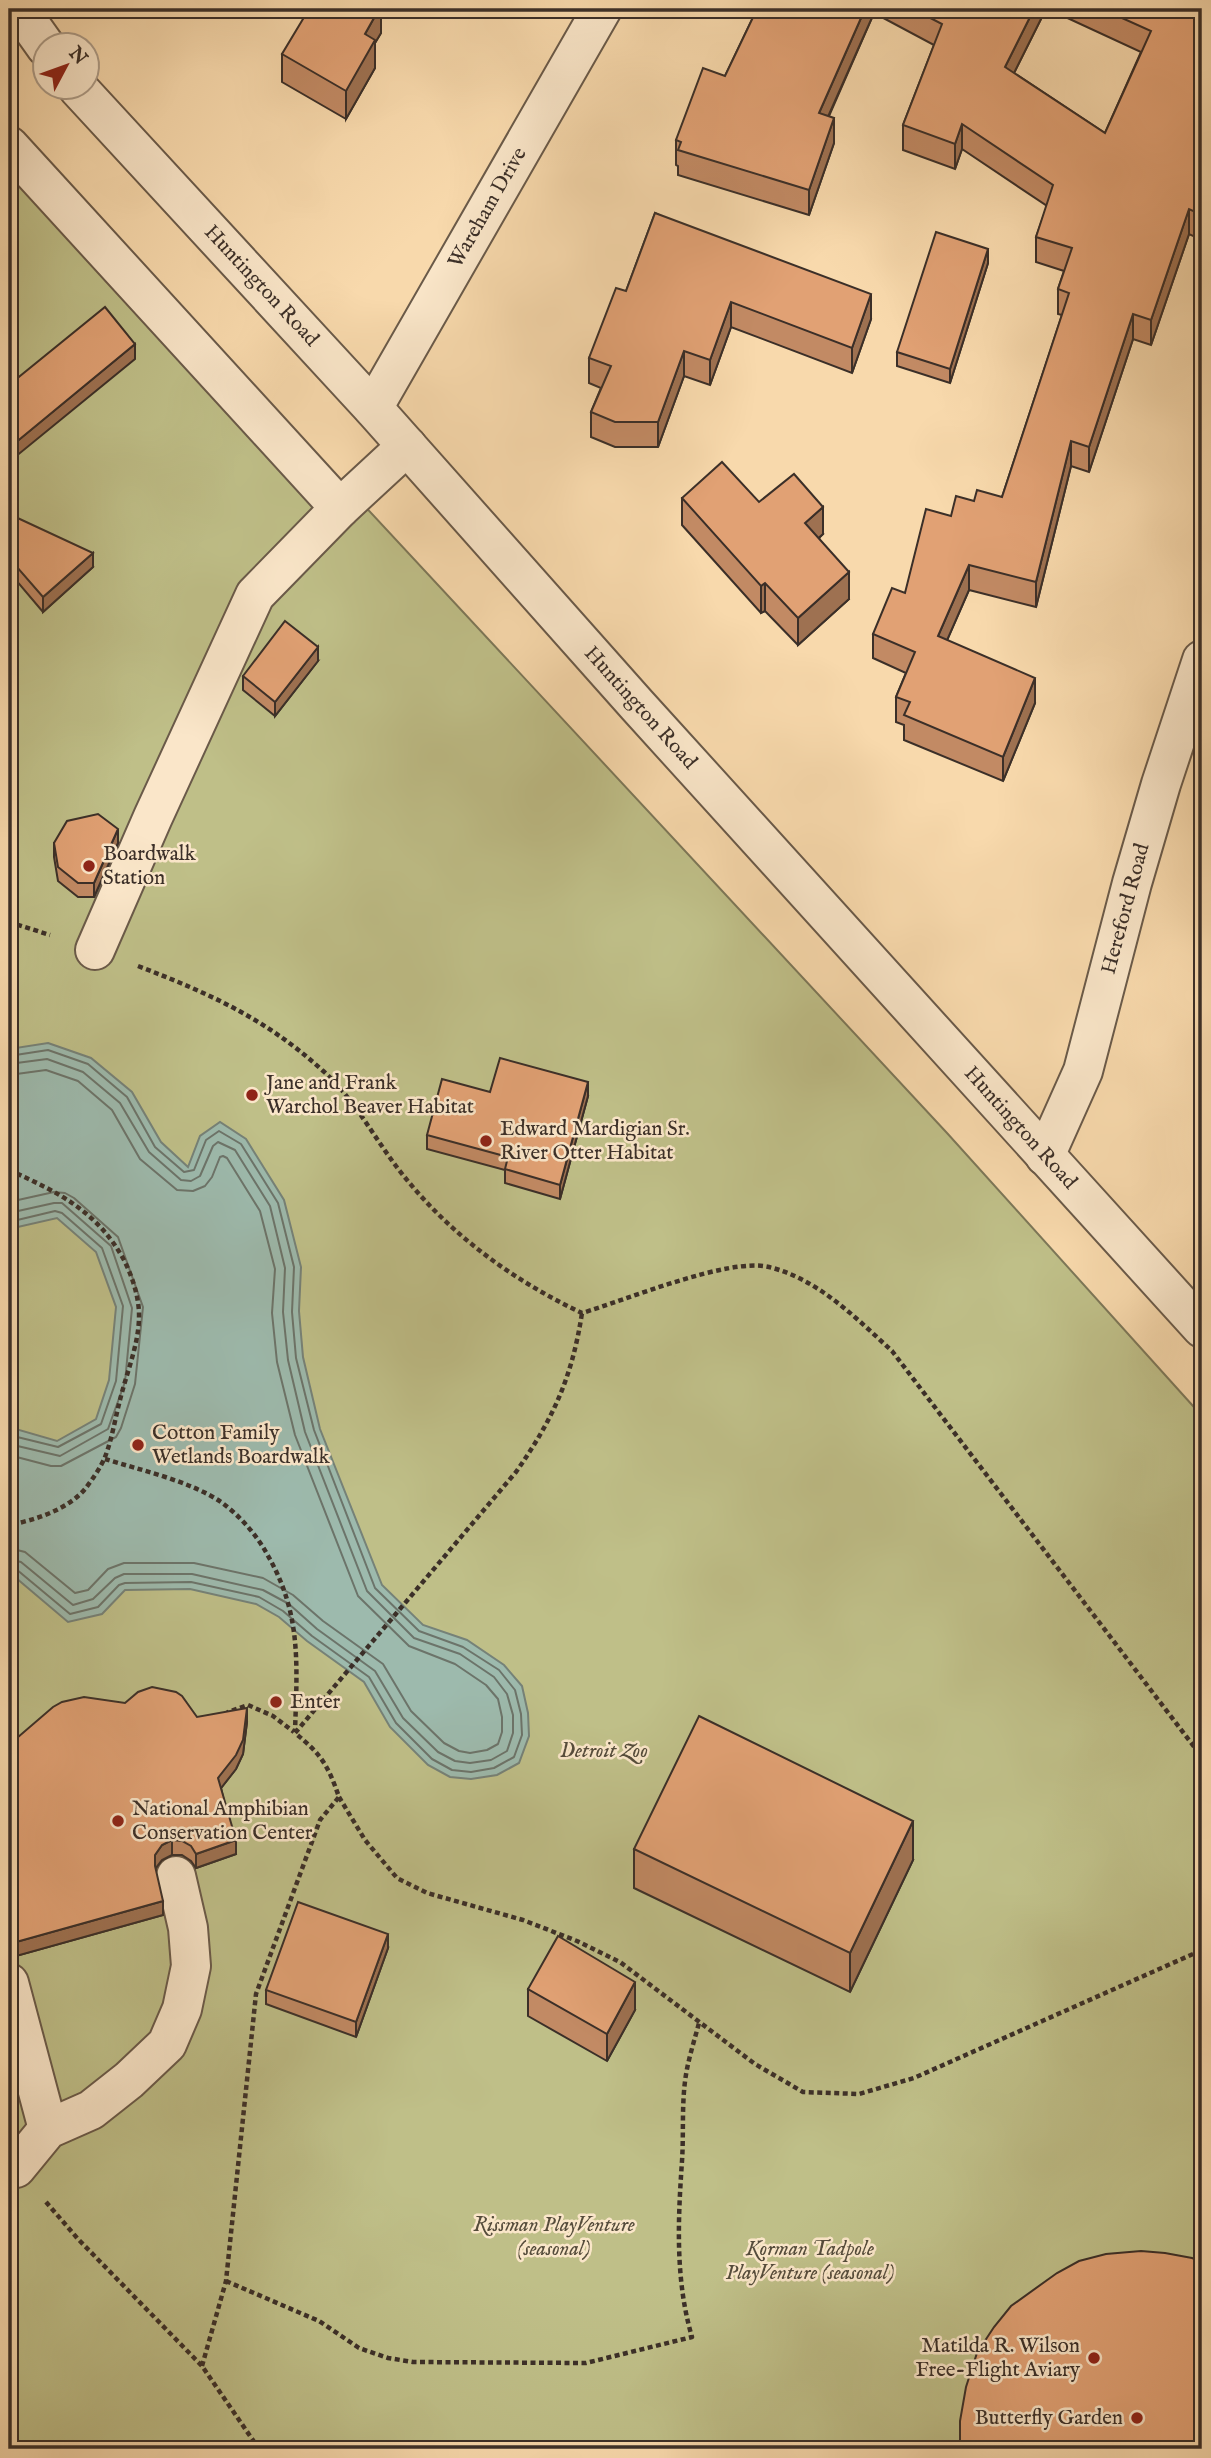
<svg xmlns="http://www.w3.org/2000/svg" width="1211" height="2458" font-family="'IM FELL English',serif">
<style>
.green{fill:#bfbf88;stroke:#7d7758;stroke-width:2}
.water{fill:#9dbaad;stroke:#768278;stroke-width:2}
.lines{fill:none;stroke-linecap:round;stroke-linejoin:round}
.shore{stroke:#6c746a;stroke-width:2}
.minor-casing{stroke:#6a5a49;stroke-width:42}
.path{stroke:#3b2f28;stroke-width:4.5;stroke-dasharray:5 3.5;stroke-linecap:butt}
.minor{stroke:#fae6c9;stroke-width:38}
.wall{fill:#c28a64;stroke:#3b2f28;stroke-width:2}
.shaded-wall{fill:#9e7151;stroke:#3b2f28;stroke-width:2}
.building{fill:#e1a174;stroke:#3b2f28;stroke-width:2}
.poi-dot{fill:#8f2418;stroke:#fae6c9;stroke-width:2.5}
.labels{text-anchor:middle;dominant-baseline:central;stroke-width:5;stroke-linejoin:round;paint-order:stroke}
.street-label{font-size:21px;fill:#3b2f28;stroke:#fae6c9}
.poi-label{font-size:21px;fill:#3b2f28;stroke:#fae6c9;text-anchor:start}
.park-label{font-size:21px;font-style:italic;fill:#554c3b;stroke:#fae6c9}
</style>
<rect width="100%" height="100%" fill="#f8d9ac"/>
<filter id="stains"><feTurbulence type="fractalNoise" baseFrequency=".00286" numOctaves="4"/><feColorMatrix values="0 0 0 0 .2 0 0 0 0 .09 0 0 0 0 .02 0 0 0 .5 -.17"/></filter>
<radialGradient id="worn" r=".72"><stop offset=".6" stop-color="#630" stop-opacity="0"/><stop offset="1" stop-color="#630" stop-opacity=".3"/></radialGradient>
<polygon class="green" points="9,118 177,304 947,1133 1202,1416 1202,2449 9,2449"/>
<polygon class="water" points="48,1043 91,1058 132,1092 161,1142 188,1167 200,1136 220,1122 246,1139 284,1200 301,1267 299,1311 303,1357 320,1429 382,1585 423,1625 467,1640 504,1665 522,1686 528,1713 529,1736 519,1763 497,1775 471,1779 450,1777 428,1765 390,1727 364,1682 307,1641 279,1617 256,1604 190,1589 125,1590 102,1614 68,1622 9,1572 9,1427 57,1441 96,1419 109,1380 116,1307 96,1252 57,1218 9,1229 9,1049"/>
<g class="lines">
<g class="shore">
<polyline points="9,1056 48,1050 88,1064 127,1097 155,1147 184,1172 194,1170 206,1140 219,1131 241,1144 278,1203 294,1267 292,1312 296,1358 314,1430 375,1588 419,1631 463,1647 499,1670 515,1690 521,1714 522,1735 514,1757 494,1768 471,1772 452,1770 432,1759 396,1723 369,1677 312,1636 283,1611 259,1597 191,1582 125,1583 119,1585 98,1607 70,1614 16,1569 9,1567"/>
<polyline points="9,1064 47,1059 83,1072 120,1103 149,1152 181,1180 191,1181 200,1176 213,1146 218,1142 235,1150 270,1206 285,1268 283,1312 288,1360 305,1432 367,1591 414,1638 460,1654 494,1677 507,1694 513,1715 513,1733 507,1751 491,1760 470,1763 455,1761 438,1752 403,1718 375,1671 317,1629 289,1604 263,1590 192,1574 124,1574 115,1578 93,1599 73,1605 21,1562 9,1559"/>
<polyline points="9,1075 46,1070 78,1081 112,1110 140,1159 177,1190 193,1191 205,1186 212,1177 220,1157 223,1156 227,1158 260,1211 275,1269 272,1313 277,1362 295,1435 358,1596 409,1646 455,1664 486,1685 498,1699 502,1717 502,1732 498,1744 487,1750 470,1753 459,1751 444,1743 411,1711 383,1664 323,1621 293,1595 263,1578 194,1563 124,1563 108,1569 88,1590 75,1593 25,1552 9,1548"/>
<polyline points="9,1202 54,1192 65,1193 74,1198 118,1237 143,1307 135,1384 121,1428 116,1437 61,1466 51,1466 9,1455"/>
<polyline points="9,1213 54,1203 62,1203 111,1246 132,1308 125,1382 108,1429 60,1456 9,1444"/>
<polyline points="9,1222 55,1211 62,1213 102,1248 123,1306 116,1381 101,1424 58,1447 9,1435"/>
</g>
<defs>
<g id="minor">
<polyline points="19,9 46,47"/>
<polyline points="78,88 373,408 637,705 1202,1328"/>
<polyline points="9,146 340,508 255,595 153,817 95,950"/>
<polyline points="373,408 602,9"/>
<polyline points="340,508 407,446"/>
<polyline points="1045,1156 1083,1071 1132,883 1161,784 1202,660"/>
<polyline points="9,1983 48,2129"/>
<polyline points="16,2168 48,2129 91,2110 129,2080 167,2044 182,2009 191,1966 188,1928 176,1876"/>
</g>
</defs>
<use href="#minor" class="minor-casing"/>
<g class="path">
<polyline points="9,922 50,935"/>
<path d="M 138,966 C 208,993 265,1018 322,1070 C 352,1096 372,1134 396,1166 C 445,1231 510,1279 582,1313 C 626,1300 729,1257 769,1267 C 818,1279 856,1318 892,1351 L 1202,1757"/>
<path d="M 9,1170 C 58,1192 97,1211 124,1260 C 132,1276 138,1294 139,1312 C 140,1342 127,1371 120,1400 C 115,1419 112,1439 105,1457 C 101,1467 92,1480 85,1489 C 67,1510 35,1520 9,1525"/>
<path d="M 105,1459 C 140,1470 190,1481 221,1502 C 239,1515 256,1534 267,1554 C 302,1614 297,1665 295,1732"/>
<polyline points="225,1715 228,1712 248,1705 273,1716 294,1732"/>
<polyline points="339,1797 365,1840 397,1878 427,1893 523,1920 577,1941 620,1962 755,2064 803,2092 859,2094 914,2078 1202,1950"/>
<polyline points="46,2202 78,2239 202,2366 259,2449"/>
<path d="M 226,2281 L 319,2321 L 359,2348 L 388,2358 L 413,2362 L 586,2363 L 692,2337 C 675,2280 678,2219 682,2161 C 684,2131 681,2099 687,2069 C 690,2054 695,2038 699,2023"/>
<path d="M 202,2366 L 226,2281 L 256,1994 L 320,1820 L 339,1797 C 328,1765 321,1754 295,1733 L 516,1472 C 553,1419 572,1378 582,1313"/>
</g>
<use href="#minor" class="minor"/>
</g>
<g class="wall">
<polygon points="381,9 381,33 375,43 375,68 346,119 282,82 282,54"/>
<polygon points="757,9 1046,9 1014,73 1105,133 1141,52 1048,9 1202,9 1202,240 1189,234 1151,345 1133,339 1089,472 1071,466 1036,607 969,590 947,640 1035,703 1003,781 904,740 904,725 896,722 896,697 906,673 873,658 873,634 905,593 951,516 974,501 1002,497 1062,315 1058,314 1058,289 1064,271 1036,262 1036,237 1047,206 962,149 955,169 903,150 903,125 934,45 874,13 829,116 834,143 809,215 678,175 678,166 676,165 676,140 725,76"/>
<polygon points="655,213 871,319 852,373 731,327 710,385 684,376 658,447 615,447 591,437 591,412 601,388 589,383 589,358 626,291"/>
<polygon points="988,263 950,383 897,366 897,352"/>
<polygon points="682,498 759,502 823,534 819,538 849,599 798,645 765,611 761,613 682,525"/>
<polygon points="9,514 93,567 43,612 9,572"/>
<polygon points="318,661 275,716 243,690 243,676"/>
<polygon points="54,843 118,843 94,897 78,897 58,881 54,857"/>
<polygon points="490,1092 588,1096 560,1199 505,1183 505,1170 427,1149 427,1135"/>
<polygon points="197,1717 247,1722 243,1754 236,1769 221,1788 236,1854 196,1868 191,1861 182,1855 172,1855 162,1860 155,1869 163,1915 9,1958 9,1724 17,1738"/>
<polygon points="634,1849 913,1860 850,1992 634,1888"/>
<polygon points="388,1948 356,2037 266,2004 266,1990"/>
<polygon points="528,1989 635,2010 607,2061 528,2016"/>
</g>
<g class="shaded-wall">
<polygon points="379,9 381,9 381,33 375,43 375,68 346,119 346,91 365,34"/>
<polygon points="865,9 874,9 874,13 819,137 819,113"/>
<polygon points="1034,9 1046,9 1005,91 1005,67"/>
<polygon points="834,118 834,143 809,215 809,190"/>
<polygon points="962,124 962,149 955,169 955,144"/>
<polygon points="1189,209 1189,234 1151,345 1151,320"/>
<polygon points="988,249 988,263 950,383 950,369"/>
<polygon points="871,294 871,319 852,373 852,348"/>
<polygon points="731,302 731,327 710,385 710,360"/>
<polygon points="1133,314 1133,339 1089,472 1089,447"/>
<polygon points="135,344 135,359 9,462 9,448"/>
<polygon points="684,351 684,376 658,447 658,422"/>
<polygon points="1071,441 1071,466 1036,607 1036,582"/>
<polygon points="823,507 823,534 805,550 805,523"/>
<polygon points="93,553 93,567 43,612 43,597"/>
<polygon points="969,565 969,590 938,661 938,636"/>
<polygon points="849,572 849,599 798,645 798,618"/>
<polygon points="765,583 765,611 761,613 761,586"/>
<polygon points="318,647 318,661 275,716 275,702"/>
<polygon points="1035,678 1035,703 1003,781 1003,757"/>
<polygon points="118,829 118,843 94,897 94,883"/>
<polygon points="588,1082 588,1096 560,1199 560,1185"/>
<polygon points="247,1708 247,1722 243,1754 236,1769 218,1792 218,1778"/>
<polygon points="913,1821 913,1860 850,1992 850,1953"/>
<polygon points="172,1840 172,1855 162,1860 155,1869 155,1880 155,1855 162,1845"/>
<polygon points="236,1840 236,1854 196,1868 196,1854"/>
<polygon points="163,1901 163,1915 9,1958 9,1944"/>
<polygon points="388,1934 388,1948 356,2037 356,2022"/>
<polygon points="635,1982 635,2010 607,2061 607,2034"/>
</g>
<g class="building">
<polygon points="309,9 379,9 365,34 375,40 346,91 282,54"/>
<polygon points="757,9 865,9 819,113 834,118 809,190 678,150 681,142 676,140 703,68 725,76"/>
<polygon points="913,9 1034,9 1005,67 1105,133 1151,31 1102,9 1202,9 1202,215 1189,209 1151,320 1133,314 1089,447 1071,441 1036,582 969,565 938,636 1035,678 1003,757 904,715 910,702 896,697 915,652 873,634 892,588 905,593 926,509 951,516 956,496 974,501 977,490 1002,497 1069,293 1058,289 1072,248 1036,237 1053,185 962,124 955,144 903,125 942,24"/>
<polygon points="655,213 871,294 852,348 731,302 710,360 684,351 658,422 615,422 591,412 611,366 589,358 616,288 626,291"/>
<polygon points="936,232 988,249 950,369 897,352"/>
<polygon points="105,307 135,344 9,448 9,385"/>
<polygon points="722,462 759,502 794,474 823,507 805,523 849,572 798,618 765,583 761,586 682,498"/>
<polygon points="9,514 93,553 43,597 9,558"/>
<polygon points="285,621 318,647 275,702 243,676"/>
<polygon points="98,814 118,829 94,883 78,883 58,867 54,843 67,821"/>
<polygon points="500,1058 588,1082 560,1185 505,1169 508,1157 427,1135 442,1079 490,1092"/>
<polygon points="152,1687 176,1692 182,1696 197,1717 247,1708 243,1740 236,1755 218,1778 236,1840 196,1854 191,1846 182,1841 172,1840 162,1845 155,1855 155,1866 163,1901 9,1944 9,1724 17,1738 53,1707 62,1702 84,1697 125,1703 138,1692"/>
<polygon points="699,1716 913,1821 850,1953 634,1849"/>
<polygon points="298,1902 388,1934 356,2022 266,1990"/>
<polygon points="558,1936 635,1982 607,2034 528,1989"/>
<polygon points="1141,2251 1165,2253 1192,2258 1202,2262 1202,2449 960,2449 960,2421 966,2387 977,2353 994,2327 1011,2306 1057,2273 1079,2261 1106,2254"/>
</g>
<g class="poi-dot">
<circle cx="89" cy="866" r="7"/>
<circle cx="252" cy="1095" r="7"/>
<circle cx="486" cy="1141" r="7"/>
<circle cx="138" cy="1445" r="7"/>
<circle cx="276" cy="1702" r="7"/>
<circle cx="118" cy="1821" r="7"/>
<circle cx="1094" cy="2358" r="7"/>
<circle cx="1137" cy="2418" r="7"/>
</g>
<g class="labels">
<g class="street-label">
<text transform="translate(488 208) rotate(-60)">Wareham Drive</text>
<text transform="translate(261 286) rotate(47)">Huntington Road</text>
<text transform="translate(640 708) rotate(48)">Huntington Road</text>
<text transform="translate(1126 909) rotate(-75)">Hereford Road</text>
<text transform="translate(1020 1128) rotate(48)">Huntington Road</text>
</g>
<g class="poi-label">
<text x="103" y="854">Boardwalk<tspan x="103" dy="24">Station</tspan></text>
<text x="266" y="1083">Jane and Frank<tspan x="266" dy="24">Warchol Beaver Habitat</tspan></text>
<text x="500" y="1129">Edward Mardigian Sr.<tspan x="500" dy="24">River Otter Habitat</tspan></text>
<text x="152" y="1433">Cotton Family<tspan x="152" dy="24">Wetlands Boardwalk</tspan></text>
<text x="290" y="1702">Enter</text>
<text x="132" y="1809">National Amphibian<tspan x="132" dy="24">Conservation Center</tspan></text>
<text x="1080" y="2346" text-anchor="end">Matilda R. Wilson<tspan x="1080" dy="24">Free-Flight Aviary</tspan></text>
<text x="1123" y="2418" text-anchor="end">Butterfly Garden</text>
</g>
<g class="park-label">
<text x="604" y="1751">Detroit Zoo</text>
<text x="554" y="2225">Rissman PlayVenture<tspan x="554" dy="24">(seasonal)</tspan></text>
<text x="810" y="2249">Korman Tadpole<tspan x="810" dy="24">PlayVenture (seasonal)</tspan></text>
</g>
</g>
<rect width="1211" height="2458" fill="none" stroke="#f8d9ac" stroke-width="35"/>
<rect x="10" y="10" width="1190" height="2437" fill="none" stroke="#3b2f28" stroke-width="3.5"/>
<rect x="18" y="18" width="1176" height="2423" fill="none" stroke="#3b2f28" stroke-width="2"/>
<g transform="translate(66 66) rotate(49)"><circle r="33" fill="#fae6c9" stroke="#ae9d89" stroke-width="2"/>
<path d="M0-5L12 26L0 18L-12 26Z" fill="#8f2418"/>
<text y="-10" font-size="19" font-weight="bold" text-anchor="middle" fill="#3b2f28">N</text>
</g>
<rect width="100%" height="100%" filter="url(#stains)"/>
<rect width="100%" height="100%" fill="url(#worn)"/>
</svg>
